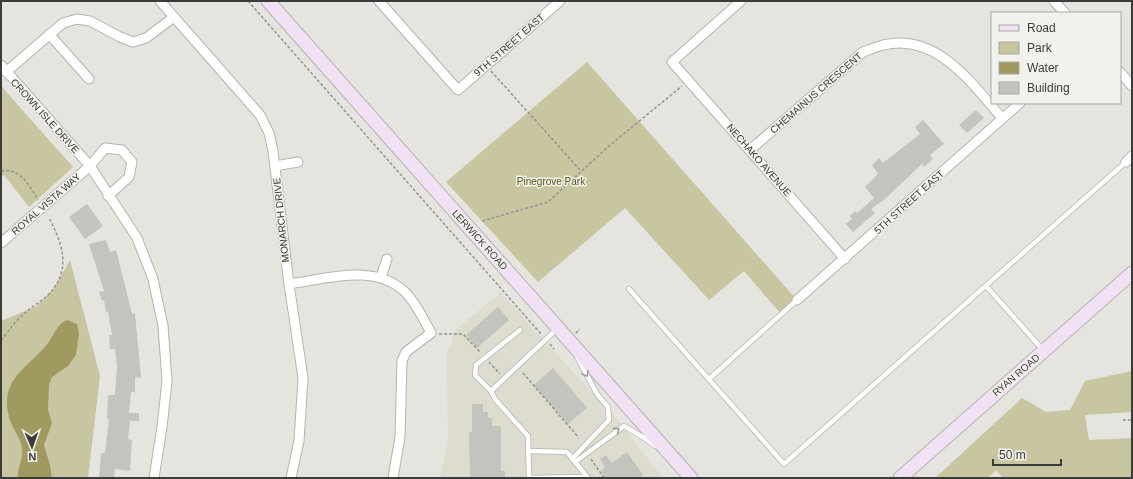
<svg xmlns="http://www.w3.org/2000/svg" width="1133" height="479" font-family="Helvetica,sans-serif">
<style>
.built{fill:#dddccf}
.green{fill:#c8c5a1}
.water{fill:#a09a61}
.building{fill:#c4c4be}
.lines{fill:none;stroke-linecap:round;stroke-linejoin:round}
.service-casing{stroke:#b4b4af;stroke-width:6}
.minor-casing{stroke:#b4b4af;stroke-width:11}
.secondary-casing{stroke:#b4b4af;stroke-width:15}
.path{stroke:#949490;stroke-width:1.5;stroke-dasharray:3 2;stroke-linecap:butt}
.service{stroke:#fff;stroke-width:4.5}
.minor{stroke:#fff;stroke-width:9}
.secondary{stroke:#f2e1f4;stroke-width:13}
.oneway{stroke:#9d9d9c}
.labels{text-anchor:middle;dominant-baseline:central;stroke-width:3;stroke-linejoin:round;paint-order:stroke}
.street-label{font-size:10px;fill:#3b3b39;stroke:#f2f2ec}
.park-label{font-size:10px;fill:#59520b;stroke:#f2f2ec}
</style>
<rect width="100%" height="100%" fill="#e5e4df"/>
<polygon class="built" points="501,292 537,333 618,420 663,478 440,478 448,441 447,353 452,343 453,332"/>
<g class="green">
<polygon points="587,62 797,300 781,314 744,271 709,300 625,208 538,282 446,182"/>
<polygon points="1,86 73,167 29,207 4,175 1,177"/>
<polygon points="70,260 100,376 88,478 1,478 1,321 37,306 54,288"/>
<polygon points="1132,371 1132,412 1085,415 1089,440 1132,438 1132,478 1003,478 996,470 988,478 935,478 1022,398 1046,412 1070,410 1085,381"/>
</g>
<path class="water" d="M 67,320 L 77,324 L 79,334 L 76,355 L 68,366 L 52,377 L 49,385 L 48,410 L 52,423 L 44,445 L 50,465 L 52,478 L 18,478 C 17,467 24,459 22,448 C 20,436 12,428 9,417 C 0,381 24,370 44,348 C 52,340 57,323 67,320 Z"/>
<g class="building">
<polygon points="976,110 984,118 967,133 959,125"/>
<polygon points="923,120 944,144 930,155 933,159 924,167 922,164 885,199 871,209 875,213 853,232 846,224 852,219 850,216 855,211 857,213 874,198 865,187 878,174 872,165 879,158 883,163 911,141 920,134 915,127"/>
<polygon points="87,204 103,226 85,239 69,217"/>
<polygon points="106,240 110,252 116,250 132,314 135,313 141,378 135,377 135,392 131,392 129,413 139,413 139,421 130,421 128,439 132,440 130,471 115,469 114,478 99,478 101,453 105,453 109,419 107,419 108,395 115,395 117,366 115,349 110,349 109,335 112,335 108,312 106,312 104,300 102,301 99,292 104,291 89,244"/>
<polygon points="498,307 509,320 477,348 466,335"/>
<polygon points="553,368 587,408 568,424 534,385"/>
<polygon points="472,404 483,404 483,412 488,412 488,418 492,418 492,426 501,426 501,471 505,471 505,478 470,478 469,432 472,432"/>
<polygon points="627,452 643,475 639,478 605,478 601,472 605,467 600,459 606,455 612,463"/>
</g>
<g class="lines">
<defs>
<g id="service">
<polyline points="986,286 1043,350"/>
<polyline points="629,289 784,464 1126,162"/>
<polyline points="709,379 797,300"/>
<polyline points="491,391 475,375 476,365 520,330"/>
<polyline points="529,451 567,452 588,478"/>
<polyline points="572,459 609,420 608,407 597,394 577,357"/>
<polyline points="575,462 624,426 646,439 655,446"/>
<polyline points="529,478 528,436 495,399 491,391 558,328"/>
<polyline points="529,478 587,477"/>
</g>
<g id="minor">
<polyline points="160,1 260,115 269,133 273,151 289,284 303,378 299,441 291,478"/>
<polyline points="379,1 458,90 560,1"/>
<polyline points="741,1 672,62 845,259"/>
<polyline points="1054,1 1065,13"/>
<polyline points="49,34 89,79"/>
<polyline points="1,65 90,166 137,238 153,279 163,326 167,381 162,427 154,478"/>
<polyline points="6,72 63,23 77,19 90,21 120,37 133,42 146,38 174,17"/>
<polyline points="1120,72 1132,86"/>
<path d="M 750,150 L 863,52 C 870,49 876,47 883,45 C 937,32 972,84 1002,118"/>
<polyline points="1126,162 1132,156"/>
<polyline points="275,166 298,162"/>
<polyline points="1,243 90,166 105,148 122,150 132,162 129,177 108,196"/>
<polyline points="381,277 387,259"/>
<path d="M 289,284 C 326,279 377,262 407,294 C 417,305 424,320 431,333 L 406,352 L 402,361 L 400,437 L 393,478"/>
<polyline points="797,300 1020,103"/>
</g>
<g id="secondary">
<polyline points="268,1 691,478"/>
<polyline points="900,478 1132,273"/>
</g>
</defs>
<use href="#service" class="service-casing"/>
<use href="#minor" class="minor-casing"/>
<use href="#secondary" class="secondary-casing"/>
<g class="path">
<polyline points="248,1 541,334"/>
<polyline points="491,71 581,171"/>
<path d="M 1,171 C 20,167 30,186 38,200"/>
<polyline points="482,221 548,202 609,146 682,86"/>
<polyline points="576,333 580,329"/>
<polyline points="439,334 463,334 481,353"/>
<path d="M 1,340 C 9,331 16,320 26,312 C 32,306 41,302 48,295 C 72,271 63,244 49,218"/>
<polyline points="550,344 554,349"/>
<polyline points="489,362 500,374"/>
<polyline points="523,373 579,438"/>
<polyline points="1123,420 1132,420"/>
<polyline points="591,459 604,478"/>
</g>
<use href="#service" class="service"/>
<use href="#minor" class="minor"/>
<use href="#secondary" class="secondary"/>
</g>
<defs><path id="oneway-chevron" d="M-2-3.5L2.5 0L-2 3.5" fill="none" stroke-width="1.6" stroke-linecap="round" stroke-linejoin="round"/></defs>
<g class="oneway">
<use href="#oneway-chevron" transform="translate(586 374) rotate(62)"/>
<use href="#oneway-chevron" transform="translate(617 430) rotate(-37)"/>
</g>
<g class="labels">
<g class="street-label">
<text transform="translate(509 45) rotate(-41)">9TH STREET EAST</text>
<text transform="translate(816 93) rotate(-41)">CHEMAINUS CRESCENT</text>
<text transform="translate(45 116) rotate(48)">CROWN ISLE DRIVE</text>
<text transform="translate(759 160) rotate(49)">NECHAKO AVENUE</text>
<text transform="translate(909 202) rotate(-42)">5TH STREET EAST</text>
<text transform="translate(46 204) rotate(-41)">ROYAL VISTA WAY</text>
<text transform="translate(281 220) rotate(-96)">MONARCH DRIVE</text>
<text transform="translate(480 240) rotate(48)">LERWICK ROAD</text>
<text transform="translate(1016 375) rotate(-41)">RYAN ROAD</text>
</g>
<g class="park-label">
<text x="551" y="181">Pinegrove Park</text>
</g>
</g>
<rect width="1133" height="479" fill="none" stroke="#3b3b39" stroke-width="4"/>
<rect x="991" y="12" width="130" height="92" fill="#f2f2ec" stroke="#a9a9a4"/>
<rect x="999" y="25" width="20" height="6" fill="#f2e1f4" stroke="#a9a9a4"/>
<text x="1027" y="32" font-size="12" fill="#3b3b39">Road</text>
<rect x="999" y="42" width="20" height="12" fill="#c8c5a1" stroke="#a9a9a4"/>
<text x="1027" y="52" font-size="12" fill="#3b3b39">Park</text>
<rect x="999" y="62" width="20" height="12" fill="#a09a61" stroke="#a9a9a4"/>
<text x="1027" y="72" font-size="12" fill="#3b3b39">Water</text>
<rect x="999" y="82" width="20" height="12" fill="#c4c4be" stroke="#a9a9a4"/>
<text x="1027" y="92" font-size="12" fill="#3b3b39">Building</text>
<g transform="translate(32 447) rotate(178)" stroke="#f2f2ec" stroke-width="3" paint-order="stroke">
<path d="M0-3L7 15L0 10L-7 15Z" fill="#3b3b39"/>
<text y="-6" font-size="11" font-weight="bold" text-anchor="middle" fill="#3b3b39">N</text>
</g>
<path d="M993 459v6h68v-6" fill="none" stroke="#3b3b39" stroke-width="2"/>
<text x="999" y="459" font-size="12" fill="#3b3b39" stroke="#f2f2ec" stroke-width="3" paint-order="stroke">50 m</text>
</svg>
